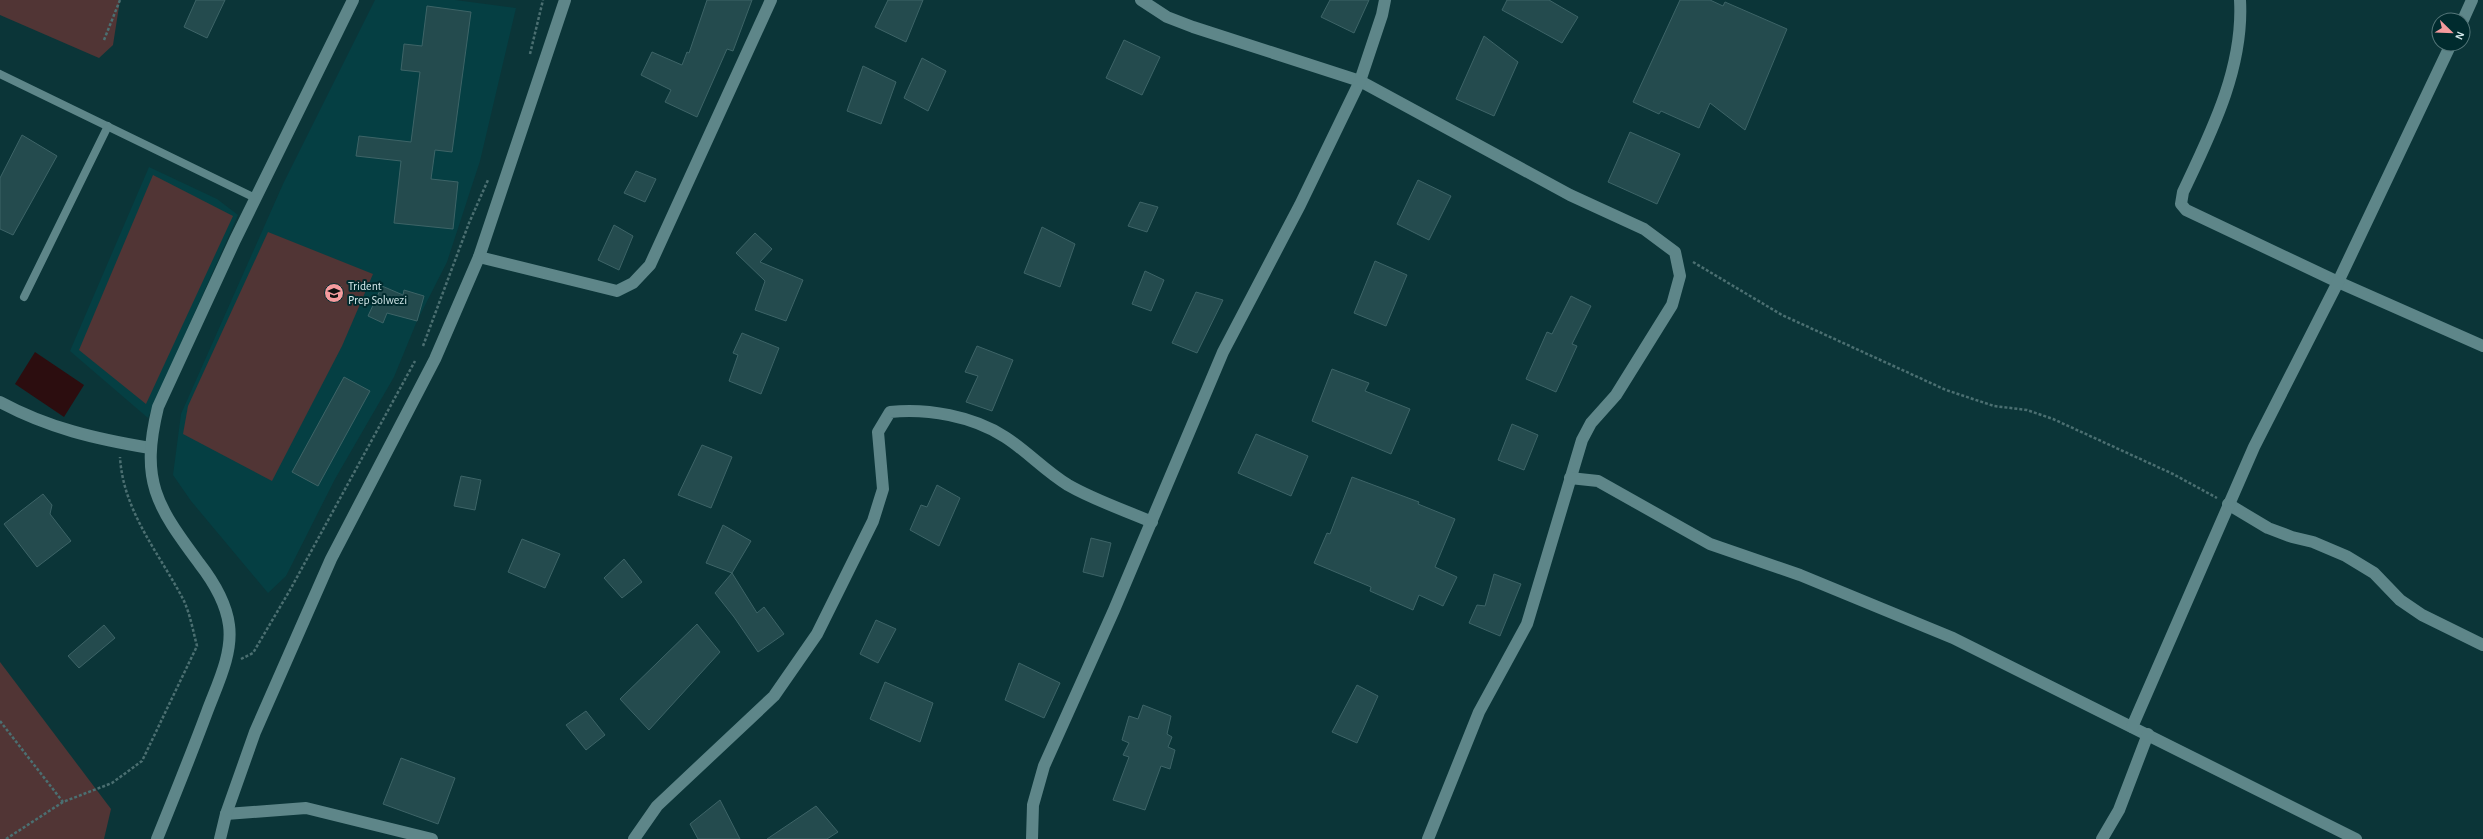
<svg xmlns="http://www.w3.org/2000/svg" width="2483" height="839" font-family="'Alegreya Sans',sans-serif">
<style>
.built{fill:#053f43}
.green{fill:#513535}
.water{fill:#2c0d0f}
.building{fill:#244b4e;stroke:#3d6467}
.lines{fill:none;stroke-linecap:round;stroke-linejoin:round}
.path{stroke:#4b6f71;stroke-width:2.5;stroke-dasharray:3 2;stroke-linecap:butt}
.service{stroke:#5e8689;stroke-width:8}
.minor{stroke:#5e8689;stroke-width:12}
.labels{text-anchor:middle;dominant-baseline:central;stroke-width:4;stroke-linejoin:round;paint-order:stroke}
.poi-label{font-size:12px;fill:#d4e9eb;stroke:#002b2e;text-anchor:start}
</style>
<rect width="100%" height="100%" fill="#0b3538"/>
<g class="built">
<polygon points="375,0 455,0 516,8 480,161 447,262 417,321 394,377 335,479 286,576 268,593 191,501 173,475 181,414 283,184"/>
<polygon points="149,167 217,199 238,215 148,418 70,351"/>
</g>
<g class="green">
<polygon points="0,0 120,0 113,45 99,58 0,15"/>
<polygon points="153,175 233,216 146,404 79,350"/>
<polygon points="268,232 373,274 342,346 272,481 183,434 188,406"/>
<polygon points="0,662 111,809 104,839 0,839"/>
</g>
<polygon class="water" points="35,352 84,385 64,417 15,384"/>
<g class="building">
<polygon points="196,0 225,0 207,38 184,27"/>
<polygon points="707,0 752,0 733,51 727,49 697,117 665,102 671,90 641,75 652,52 682,65 687,52 689,53"/>
<polygon points="888,0 923,0 906,42 875,27"/>
<polygon points="1330,0 1369,0 1354,33 1321,17"/>
<polygon points="1507,0 1549,0 1578,17 1562,43 1502,10"/>
<polygon points="1680,0 1710,0 1723,6 1725,2 1787,29 1745,130 1710,103 1699,128 1661,111 1659,114 1633,102"/>
<polygon points="427,6 471,12 452,152 435,150 431,179 458,182 453,229 394,223 401,161 356,156 359,136 411,142 420,72 401,70 404,44 422,46"/>
<polygon points="1484,36 1518,62 1494,116 1456,99"/>
<polygon points="1124,40 1160,57 1142,95 1106,78"/>
<polygon points="922,58 946,71 928,111 904,98"/>
<polygon points="863,66 896,82 881,124 847,111"/>
<polygon points="1630,132 1680,154 1657,204 1608,182"/>
<polygon points="22,135 57,156 13,235 0,229 0,178"/>
<polygon points="636,171 656,179 645,202 624,193"/>
<polygon points="1418,180 1451,196 1429,240 1397,224"/>
<polygon points="1140,202 1158,207 1147,232 1128,226"/>
<polygon points="614,225 633,236 619,270 598,260"/>
<polygon points="1042,227 1075,244 1060,287 1024,273"/>
<polygon points="755,233 772,249 760,262 803,280 786,321 755,310 765,281 736,253"/>
<polygon points="1375,261 1407,275 1386,326 1354,313"/>
<polygon points="1145,271 1164,280 1151,311 1132,304"/>
<polygon points="382,286 403,295 404,290 424,296 417,321 387,313 383,323 368,316"/>
<polygon points="1196,292 1223,300 1197,353 1172,343"/>
<polygon points="1571,296 1591,306 1572,344 1577,346 1556,392 1526,379 1547,332 1552,334"/>
<polygon points="742,333 779,348 761,394 729,381 738,355 733,353"/>
<polygon points="977,346 1013,360 992,411 966,402 978,376 965,372"/>
<polygon points="1332,369 1369,383 1365,391 1410,409 1391,454 1312,421"/>
<polygon points="344,377 370,391 318,486 292,472"/>
<polygon points="1512,424 1538,435 1524,470 1498,460"/>
<polygon points="1256,434 1308,456 1291,496 1238,473"/>
<polygon points="702,445 732,457 711,508 678,495"/>
<polygon points="461,476 481,480 475,510 454,506"/>
<polygon points="1352,477 1419,502 1418,504 1455,519 1435,567 1457,577 1443,606 1419,595 1413,610 1370,591 1371,587 1314,563 1327,533 1330,534"/>
<polygon points="937,485 960,498 939,546 910,530 921,505 927,507"/>
<polygon points="43,494 52,505 50,514 71,541 37,567 4,524"/>
<polygon points="723,525 751,541 732,573 706,563"/>
<polygon points="1091,538 1111,543 1103,577 1083,572"/>
<polygon points="522,539 560,554 545,588 508,572"/>
<polygon points="624,559 642,582 622,598 604,578"/>
<polygon points="732,573 757,613 764,607 784,634 758,652 734,617 715,593"/>
<polygon points="1494,574 1521,584 1500,636 1469,623 1477,605 1485,606"/>
<polygon points="876,620 896,629 878,663 860,654"/>
<polygon points="697,624 720,652 649,730 620,699"/>
<polygon points="104,625 115,638 79,668 68,656"/>
<polygon points="1019,663 1060,683 1044,718 1005,700"/>
<polygon points="885,682 933,703 920,742 870,719"/>
<polygon points="1357,685 1378,696 1357,743 1332,732"/>
<polygon points="1143,705 1171,716 1167,734 1172,737 1168,747 1175,750 1170,769 1161,766 1145,810 1113,800 1129,757 1123,755 1129,743 1122,740 1129,716 1138,719"/>
<polygon points="586,711 605,735 586,750 566,725"/>
<polygon points="401,758 455,778 438,824 383,804"/>
<polygon points="720,800 740,839 698,839 690,824"/>
<polygon points="816,806 838,832 827,839 767,839"/>
</g>
<g class="lines">
<g class="path">
<polyline points="104,40 120,0"/>
<polyline points="530,54 543,0"/>
<polyline points="1693,262 1782,315 1946,390 1994,406 2027,410 2053,419 2173,474 2217,498"/>
<polyline points="423,346 469,223 488,180"/>
<polyline points="241,659 253,653 290,590 415,361"/>
<polyline points="0,721 63,802"/>
<path d="M 6,839 L 63,802 L 112,783 L 142,761 L 197,646 C 193,631 190,613 183,599 C 159,553 123,511 120,457"/>
</g>
<g class="service">
<polyline points="0,74 255,198"/>
<polyline points="24,297 108,126"/>
</g>
<g class="minor">
<polyline points="1141,0 1167,17 1193,27 1360,81 1570,195 1644,229 1675,252 1680,276 1672,305 1616,395 1591,423 1582,440 1527,624 1479,712 1428,839"/>
<path d="M 2240,0 C 2244,68 2211,133 2183,192 L 2181,204 L 2186,210 L 2338,282 L 2483,346"/>
<polyline points="2463,20 2472,0"/>
<polyline points="479,257 617,291 633,283 650,265 771,0"/>
<path d="M 0,402 C 48,428 96,439 150,448"/>
<polyline points="1570,478 1598,481 1710,544 1800,575 1953,638 2356,839"/>
<polyline points="2228,504 2268,528 2292,537 2313,542 2346,556 2374,573 2400,600 2422,615 2483,645"/>
<polyline points="2132,727 2254,447 2338,282 2451,44"/>
<polyline points="226,814 306,808 432,839"/>
<path d="M 157,839 C 174,797 191,755 207,712 C 217,685 233,654 229,625 C 226,602 213,581 199,563 C 156,505 140,481 158,407 L 235,240 L 353,0"/>
<polyline points="220,839 226,814 255,732 331,559 435,359 479,257 565,0"/>
<path d="M 634,839 L 657,806 L 774,696 L 817,634 L 873,521 L 883,489 L 878,432 L 890,412 C 927,408 973,416 1005,437 C 1027,451 1045,471 1068,485 C 1094,500 1124,510 1152,522"/>
<polyline points="1032,839 1033,805 1044,766 1114,610 1223,352 1300,205 1360,81 1382,15 1385,0"/>
<polyline points="2102,839 2119,810 2148,734"/>
</g>
</g>
<defs>
<symbol id="school-disc" viewBox="-11 -11 22 22"><circle r="9.5" fill="#f59b9e" stroke="#002b2e"/><path d="M0-5L7-2L0 1L-7-2ZM-4 1L0 2.5L4 1V4Q0 6-4 4Z" fill="#111"/></symbol>
</defs>
<g fill-rule="evenodd">
<use href="#school-disc" x="323" y="282" width="22" height="22"/>
</g>
<g class="labels">
<g class="poi-label">
<text x="348" y="286">Trident<tspan x="348" dy="14">Prep Solwezi</tspan></text>
</g>
</g>
<g transform="translate(2451 32) rotate(113)"><circle r="19" fill="#002b2e" stroke="#55777a"/>
<path d="M0-3L7 15L0 10L-7 15Z" fill="#f59b9e"/>
<text y="-6" font-size="11" font-weight="bold" text-anchor="middle" fill="#d4e9eb">N</text>
</g>
</svg>
